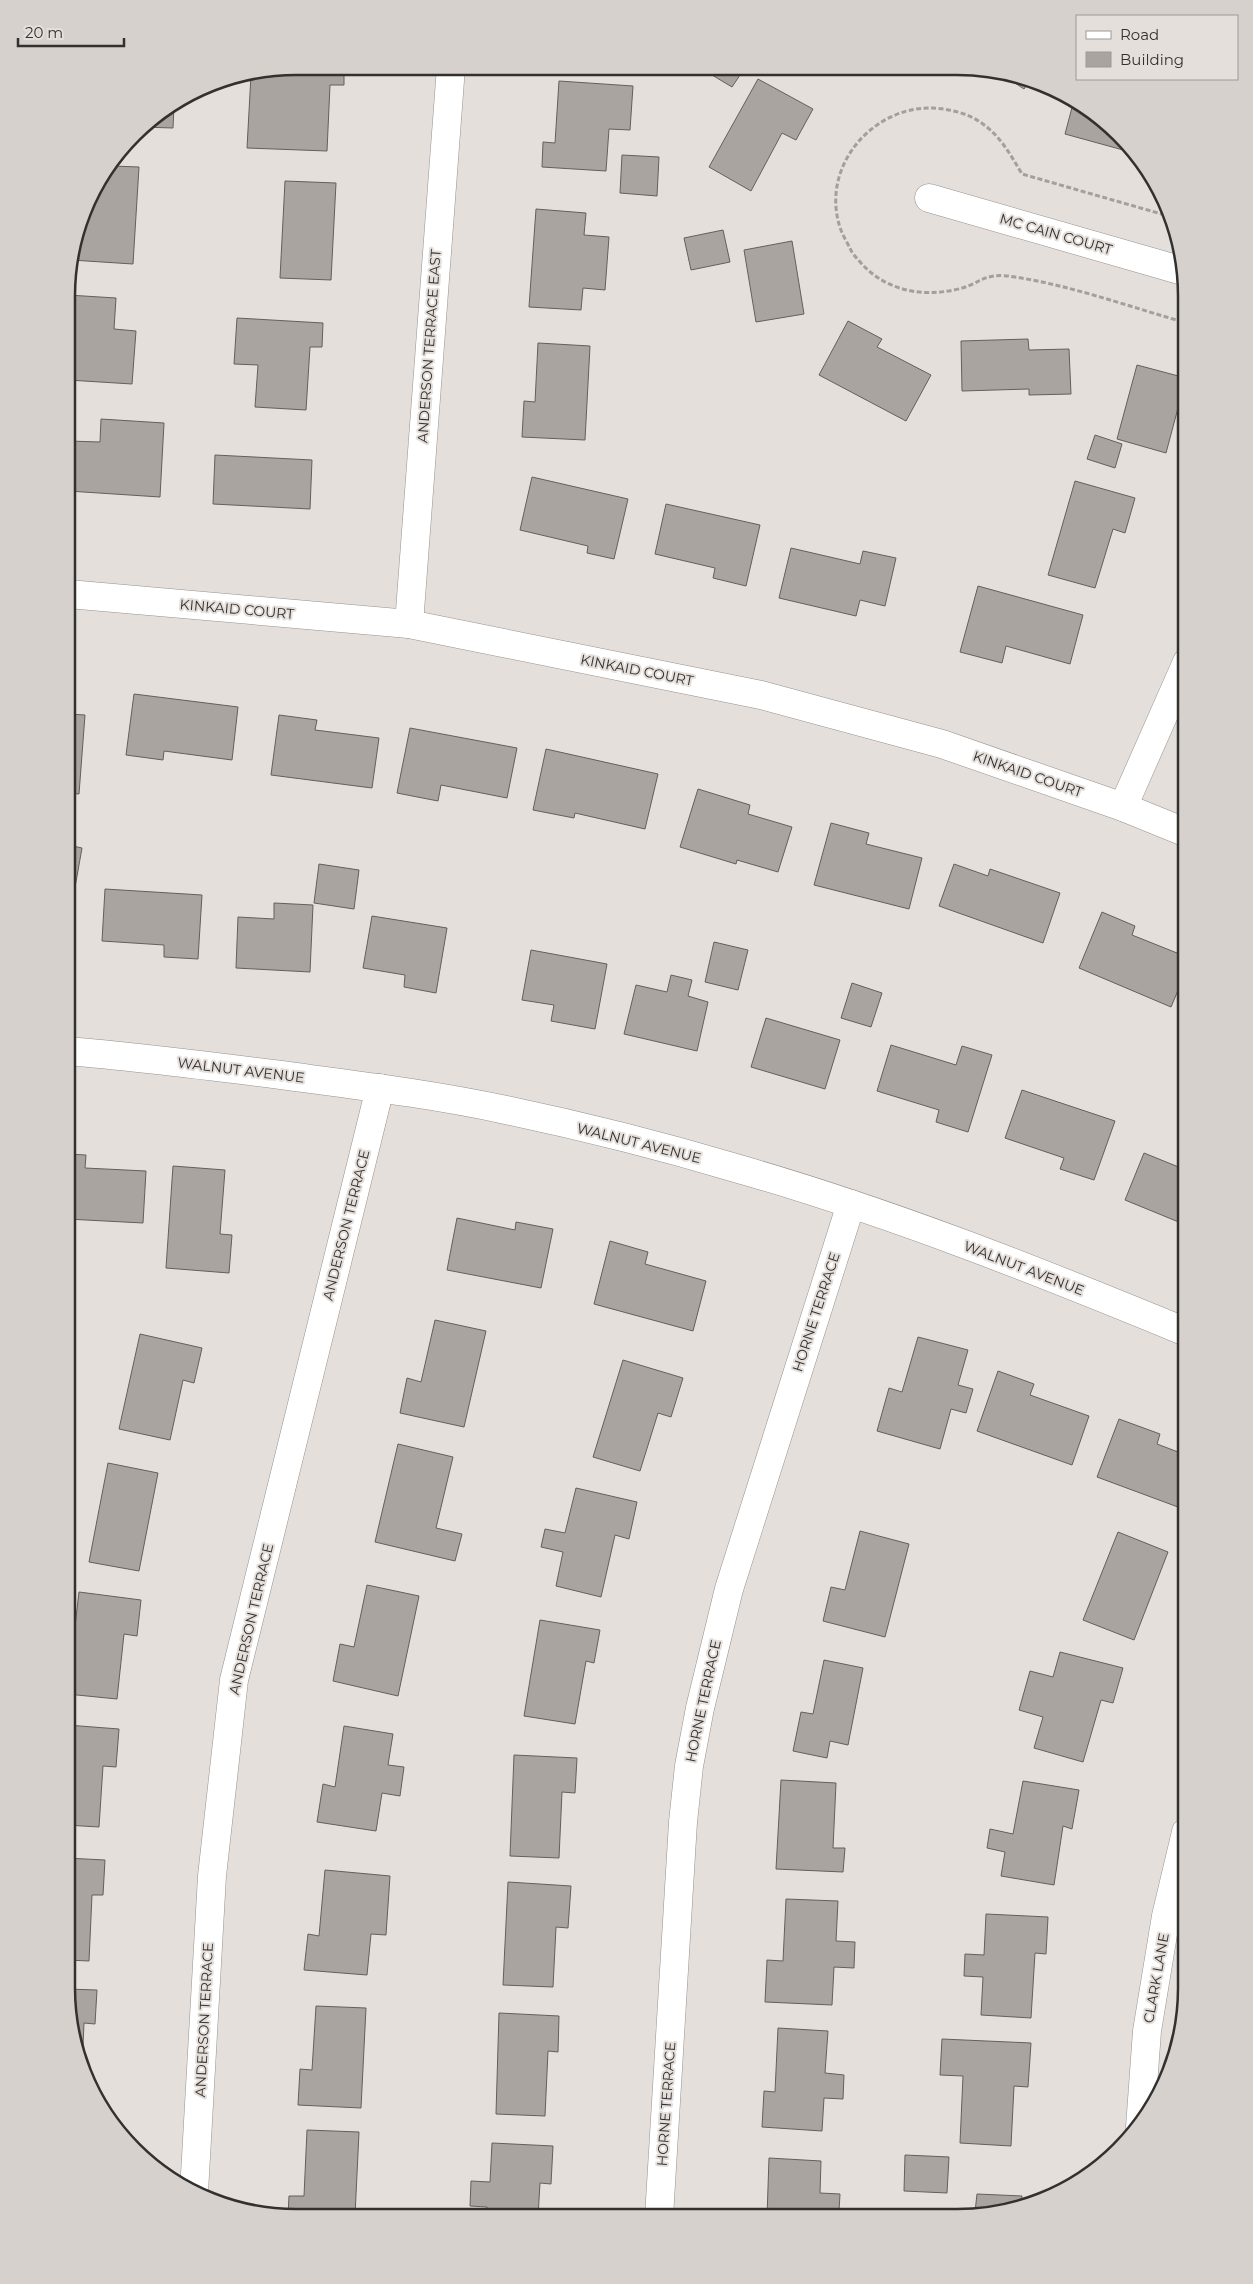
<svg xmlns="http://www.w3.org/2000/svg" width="1253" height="2284" font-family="Montserrat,sans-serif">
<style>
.building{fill:#aaa4a0;stroke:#645f5b}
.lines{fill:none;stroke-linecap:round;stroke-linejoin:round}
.minor-casing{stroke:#97928d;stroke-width:29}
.path{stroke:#a39f9b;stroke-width:3;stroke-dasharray:5 2.5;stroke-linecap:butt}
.minor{stroke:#fff;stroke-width:28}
.labels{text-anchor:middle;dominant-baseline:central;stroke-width:4;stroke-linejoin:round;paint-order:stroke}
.street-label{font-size:14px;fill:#33312f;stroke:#e5dfdb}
.rim{fill:none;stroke:#33312f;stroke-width:2.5}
</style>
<rect width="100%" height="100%" fill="#e5dfdb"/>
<g class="building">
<polygon points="296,66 344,67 344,85 330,85 327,151 247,148 251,75 280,75 281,69"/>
<polygon points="702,69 744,69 732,87"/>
<polygon points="997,71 1002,71 1030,80 1024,89"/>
<polygon points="758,79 813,109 796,140 782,133 751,191 709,167"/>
<polygon points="559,81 633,86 630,130 609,129 606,171 542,167 543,142 555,143"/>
<polygon points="1074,100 1108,123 1134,153 1065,134"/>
<polygon points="174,105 173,128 141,127 144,123"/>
<polygon points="622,155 659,157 657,196 620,193"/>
<polygon points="112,166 139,167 133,264 71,260 81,225 85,225 87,204 90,194"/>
<polygon points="285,181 336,183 331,280 280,278"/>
<polygon points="536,209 586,213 584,235 609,237 605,290 583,288 581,310 529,307"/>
<polygon points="723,230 730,262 691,270 684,238"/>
<polygon points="792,241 804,314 756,322 744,250"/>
<polygon points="68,295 116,298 114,329 136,331 132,384 68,380"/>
<polygon points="237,318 323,323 322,347 310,347 306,410 255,407 258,365 234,364"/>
<polygon points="848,321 882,339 877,347 931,375 906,421 819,375"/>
<polygon points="1028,339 1029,350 1069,349 1071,394 1029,395 1029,389 962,391 961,341"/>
<polygon points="538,343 590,346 585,440 522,437 524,401 535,402"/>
<polygon points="1137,365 1186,378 1166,453 1117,439"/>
<polygon points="101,419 164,423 160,497 68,491 68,441 100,442"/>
<polygon points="1095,435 1122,444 1115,468 1087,459"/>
<polygon points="215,455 312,460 310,509 213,504"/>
<polygon points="532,477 628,499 614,559 587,553 588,546 520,530"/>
<polygon points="1075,481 1135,498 1125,533 1113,529 1095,588 1048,575"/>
<polygon points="666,504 760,525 746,586 713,578 715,568 655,554"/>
<polygon points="791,548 860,564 863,551 896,558 885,606 860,600 856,616 779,598"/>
<polygon points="978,586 1083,615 1070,664 1006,646 1002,663 960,652"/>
<polygon points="134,694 238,707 232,760 164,751 163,760 126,755"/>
<polygon points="68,714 85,715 79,794 68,793"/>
<polygon points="279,715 317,720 315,730 379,738 372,788 271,775"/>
<polygon points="410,728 517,748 507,798 441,785 438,801 397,793"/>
<polygon points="546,749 658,774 645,829 575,813 574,818 533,810"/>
<polygon points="698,789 750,805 748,814 792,827 778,872 737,860 736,864 680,847"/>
<polygon points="831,823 869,833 866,844 922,858 909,909 814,885"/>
<polygon points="68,845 82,848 69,921 67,921"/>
<polygon points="319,864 359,870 354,909 314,903"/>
<polygon points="954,864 988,876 990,869 1060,893 1043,943 939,906"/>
<polygon points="105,889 202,895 198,959 164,957 164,945 102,941"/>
<polygon points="274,903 313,905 310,972 236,968 238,917 274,919"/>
<polygon points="1102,912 1135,926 1132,935 1187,957 1187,969 1171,1007 1079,968"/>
<polygon points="372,916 447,928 436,993 404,987 405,975 363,968"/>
<polygon points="714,942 748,950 738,990 705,982"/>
<polygon points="531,950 607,964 595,1029 551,1021 554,1005 522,1000"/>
<polygon points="671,975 692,980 688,996 708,1002 697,1051 624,1034 636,985 667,992"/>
<polygon points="852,983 882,993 871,1027 841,1018"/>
<polygon points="766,1018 840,1040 825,1089 751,1067"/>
<polygon points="891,1045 956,1065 962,1046 992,1055 968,1132 936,1122 939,1110 877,1091"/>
<polygon points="1022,1090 1115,1121 1094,1180 1060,1169 1064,1158 1005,1138"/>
<polygon points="1144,1153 1186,1170 1186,1225 1125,1200"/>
<polygon points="67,1154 86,1155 85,1168 146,1171 143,1223 67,1219"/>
<polygon points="173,1166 225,1170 220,1234 232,1235 229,1273 166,1268"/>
<polygon points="457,1218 515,1230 516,1222 553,1229 541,1288 447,1270"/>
<polygon points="610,1241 648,1252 645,1264 706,1281 693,1331 594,1304"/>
<polygon points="435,1320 486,1331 464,1427 400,1413 407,1378 421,1382"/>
<polygon points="140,1334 202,1348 194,1383 183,1380 170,1440 119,1429"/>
<polygon points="918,1337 968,1350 958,1385 973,1389 966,1413 951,1409 940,1449 877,1431 889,1388 902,1392"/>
<polygon points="623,1360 683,1378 671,1417 658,1413 640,1471 593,1457"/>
<polygon points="998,1371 1034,1384 1030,1395 1089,1416 1072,1465 977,1431"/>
<polygon points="1119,1419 1160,1434 1157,1444 1186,1455 1186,1510 1097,1477"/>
<polygon points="398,1444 453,1457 436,1528 462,1534 455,1561 375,1542"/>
<polygon points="108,1463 158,1473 139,1571 89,1562"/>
<polygon points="576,1488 637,1502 629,1539 615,1535 601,1597 556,1586 563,1552 541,1547 545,1529 565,1533"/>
<polygon points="860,1531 909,1544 885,1637 823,1621 831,1587 845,1590"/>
<polygon points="1118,1532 1168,1552 1134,1640 1083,1620"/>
<polygon points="367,1585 419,1596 398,1696 333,1681 340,1644 354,1647"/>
<polygon points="79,1592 141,1600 137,1636 124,1634 117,1699 67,1694"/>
<polygon points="540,1620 600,1630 594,1663 586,1661 575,1724 524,1716"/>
<polygon points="1060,1652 1123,1668 1113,1703 1101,1700 1083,1762 1034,1748 1043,1717 1019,1710 1030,1671 1053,1677"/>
<polygon points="824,1660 863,1668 848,1745 830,1741 827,1758 793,1751 801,1712 813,1714"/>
<polygon points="67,1725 119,1729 116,1767 103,1766 99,1827 66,1825"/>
<polygon points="344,1726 393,1734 388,1765 404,1767 400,1796 382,1793 376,1831 317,1822 323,1784 335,1787"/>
<polygon points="514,1755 577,1758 575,1793 562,1792 559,1858 510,1856"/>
<polygon points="781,1780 836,1783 833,1848 845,1848 843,1872 776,1869"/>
<polygon points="1023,1781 1079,1790 1072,1829 1063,1826 1054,1885 1001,1876 1005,1852 987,1848 990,1829 1013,1834"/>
<polygon points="66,1858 105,1860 103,1895 92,1895 89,1961 66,1960"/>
<polygon points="325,1870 390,1876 386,1935 371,1934 367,1975 304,1970 308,1934 319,1936"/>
<polygon points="508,1882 571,1886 568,1928 556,1927 553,1987 503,1985"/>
<polygon points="786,1899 838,1901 836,1941 855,1942 854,1968 834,1967 832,2005 765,2002 767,1960 783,1961"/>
<polygon points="986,1914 1048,1917 1046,1954 1035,1953 1031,2018 981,2015 983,1977 964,1976 965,1954 984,1955"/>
<polygon points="66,1989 97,1990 95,2024 84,2023 82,2069 79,2062"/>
<polygon points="316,2006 366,2008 361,2108 298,2105 300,2069 312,2070"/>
<polygon points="499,2013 559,2016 558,2052 548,2051 545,2116 496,2114"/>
<polygon points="778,2028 828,2031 825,2073 844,2075 843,2099 824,2098 822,2131 762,2127 764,2091 775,2092"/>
<polygon points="942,2039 1031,2043 1028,2087 1014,2086 1011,2146 960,2143 963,2076 940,2075"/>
<polygon points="307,2130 359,2132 355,2216 288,2216 289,2196 304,2196"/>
<polygon points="492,2143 553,2146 551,2184 540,2183 538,2217 487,2216 487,2207 470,2206 471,2181 490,2182"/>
<polygon points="905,2155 949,2157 947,2193 904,2191"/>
<polygon points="769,2158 821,2161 820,2193 840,2194 839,2211 818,2210 818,2217 767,2217"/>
<polygon points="977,2194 1022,2196 1021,2207 952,2218 952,2211 975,2212"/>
</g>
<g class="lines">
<defs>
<g id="minor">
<polyline points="929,198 1183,271"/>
<polyline points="68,594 409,624 761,695 942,744 1123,807 1187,833"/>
<polyline points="409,624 451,67"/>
<polyline points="1123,807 1187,662"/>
<path d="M 67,1051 C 139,1057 210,1066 281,1075 C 356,1085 432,1094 506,1110 C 582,1126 658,1145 732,1167 C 887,1211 1038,1271 1186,1332"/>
<polyline points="1140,2127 1147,2031 1166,1916 1186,1832"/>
<polyline points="194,2192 212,1876 234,1680 380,1088"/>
<polyline points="659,2217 683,1822 689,1766 700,1708 729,1589 851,1204"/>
</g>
</defs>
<use href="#minor" class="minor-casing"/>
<path class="path" d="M 1172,217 L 1022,174 C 1010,154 1000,135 980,122 C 967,113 949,109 933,108 C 874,106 822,164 839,224 C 841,232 846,241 850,248 C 852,254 857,258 861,263 C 885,290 920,297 954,290 C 982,285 981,271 1015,277 C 1073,286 1130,307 1187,323"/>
<use href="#minor" class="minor"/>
</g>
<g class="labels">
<g class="street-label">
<text transform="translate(1056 234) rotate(16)">MC CAIN COURT</text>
<text transform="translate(429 346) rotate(-86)">ANDERSON TERRACE EAST</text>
<text transform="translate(237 609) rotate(5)">KINKAID COURT</text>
<text transform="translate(637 670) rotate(11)">KINKAID COURT</text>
<text transform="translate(1028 774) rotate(19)">KINKAID COURT</text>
<text transform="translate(241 1070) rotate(7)">WALNUT AVENUE</text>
<text transform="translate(639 1143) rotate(14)">WALNUT AVENUE</text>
<text transform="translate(346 1225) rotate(-76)">ANDERSON TERRACE</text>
<text transform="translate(1024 1268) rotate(21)">WALNUT AVENUE</text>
<text transform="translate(816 1312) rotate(-72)">HORNE TERRACE</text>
<text transform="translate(251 1619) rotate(-77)">ANDERSON TERRACE</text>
<text transform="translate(703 1701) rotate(-78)">HORNE TERRACE</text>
<text transform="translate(1156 1978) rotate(-80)">CLARK LANE</text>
<text transform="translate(204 2020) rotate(-87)">ANDERSON TERRACE</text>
<text transform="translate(666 2104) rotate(-86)">HORNE TERRACE</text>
</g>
</g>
<path d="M0 0H1253V2284H0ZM296 75H957A221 221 0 0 1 1178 296V1988A221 221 0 0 1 957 2209H296A221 221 0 0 1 75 1988V296A221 221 0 0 1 296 75Z" fill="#d7d1cd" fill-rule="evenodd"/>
<path class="rim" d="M296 75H957A221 221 0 0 1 1178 296V1988A221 221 0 0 1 957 2209H296A221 221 0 0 1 75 1988V296A221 221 0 0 1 296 75Z"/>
<rect x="1076" y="15" width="162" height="65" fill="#e5dfdb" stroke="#9e9996"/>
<rect x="1086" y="31" width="25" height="8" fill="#ffffff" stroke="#9e9996"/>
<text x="1120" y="40" font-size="15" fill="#33312f">Road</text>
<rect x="1086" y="52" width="25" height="15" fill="#aaa4a0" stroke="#9e9996"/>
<text x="1120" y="65" font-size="15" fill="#33312f">Building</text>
<path d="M18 38v8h106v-8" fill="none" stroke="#33312f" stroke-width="2.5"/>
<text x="25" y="38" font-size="15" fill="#33312f" stroke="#e5dfdb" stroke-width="4" paint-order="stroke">20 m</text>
</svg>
